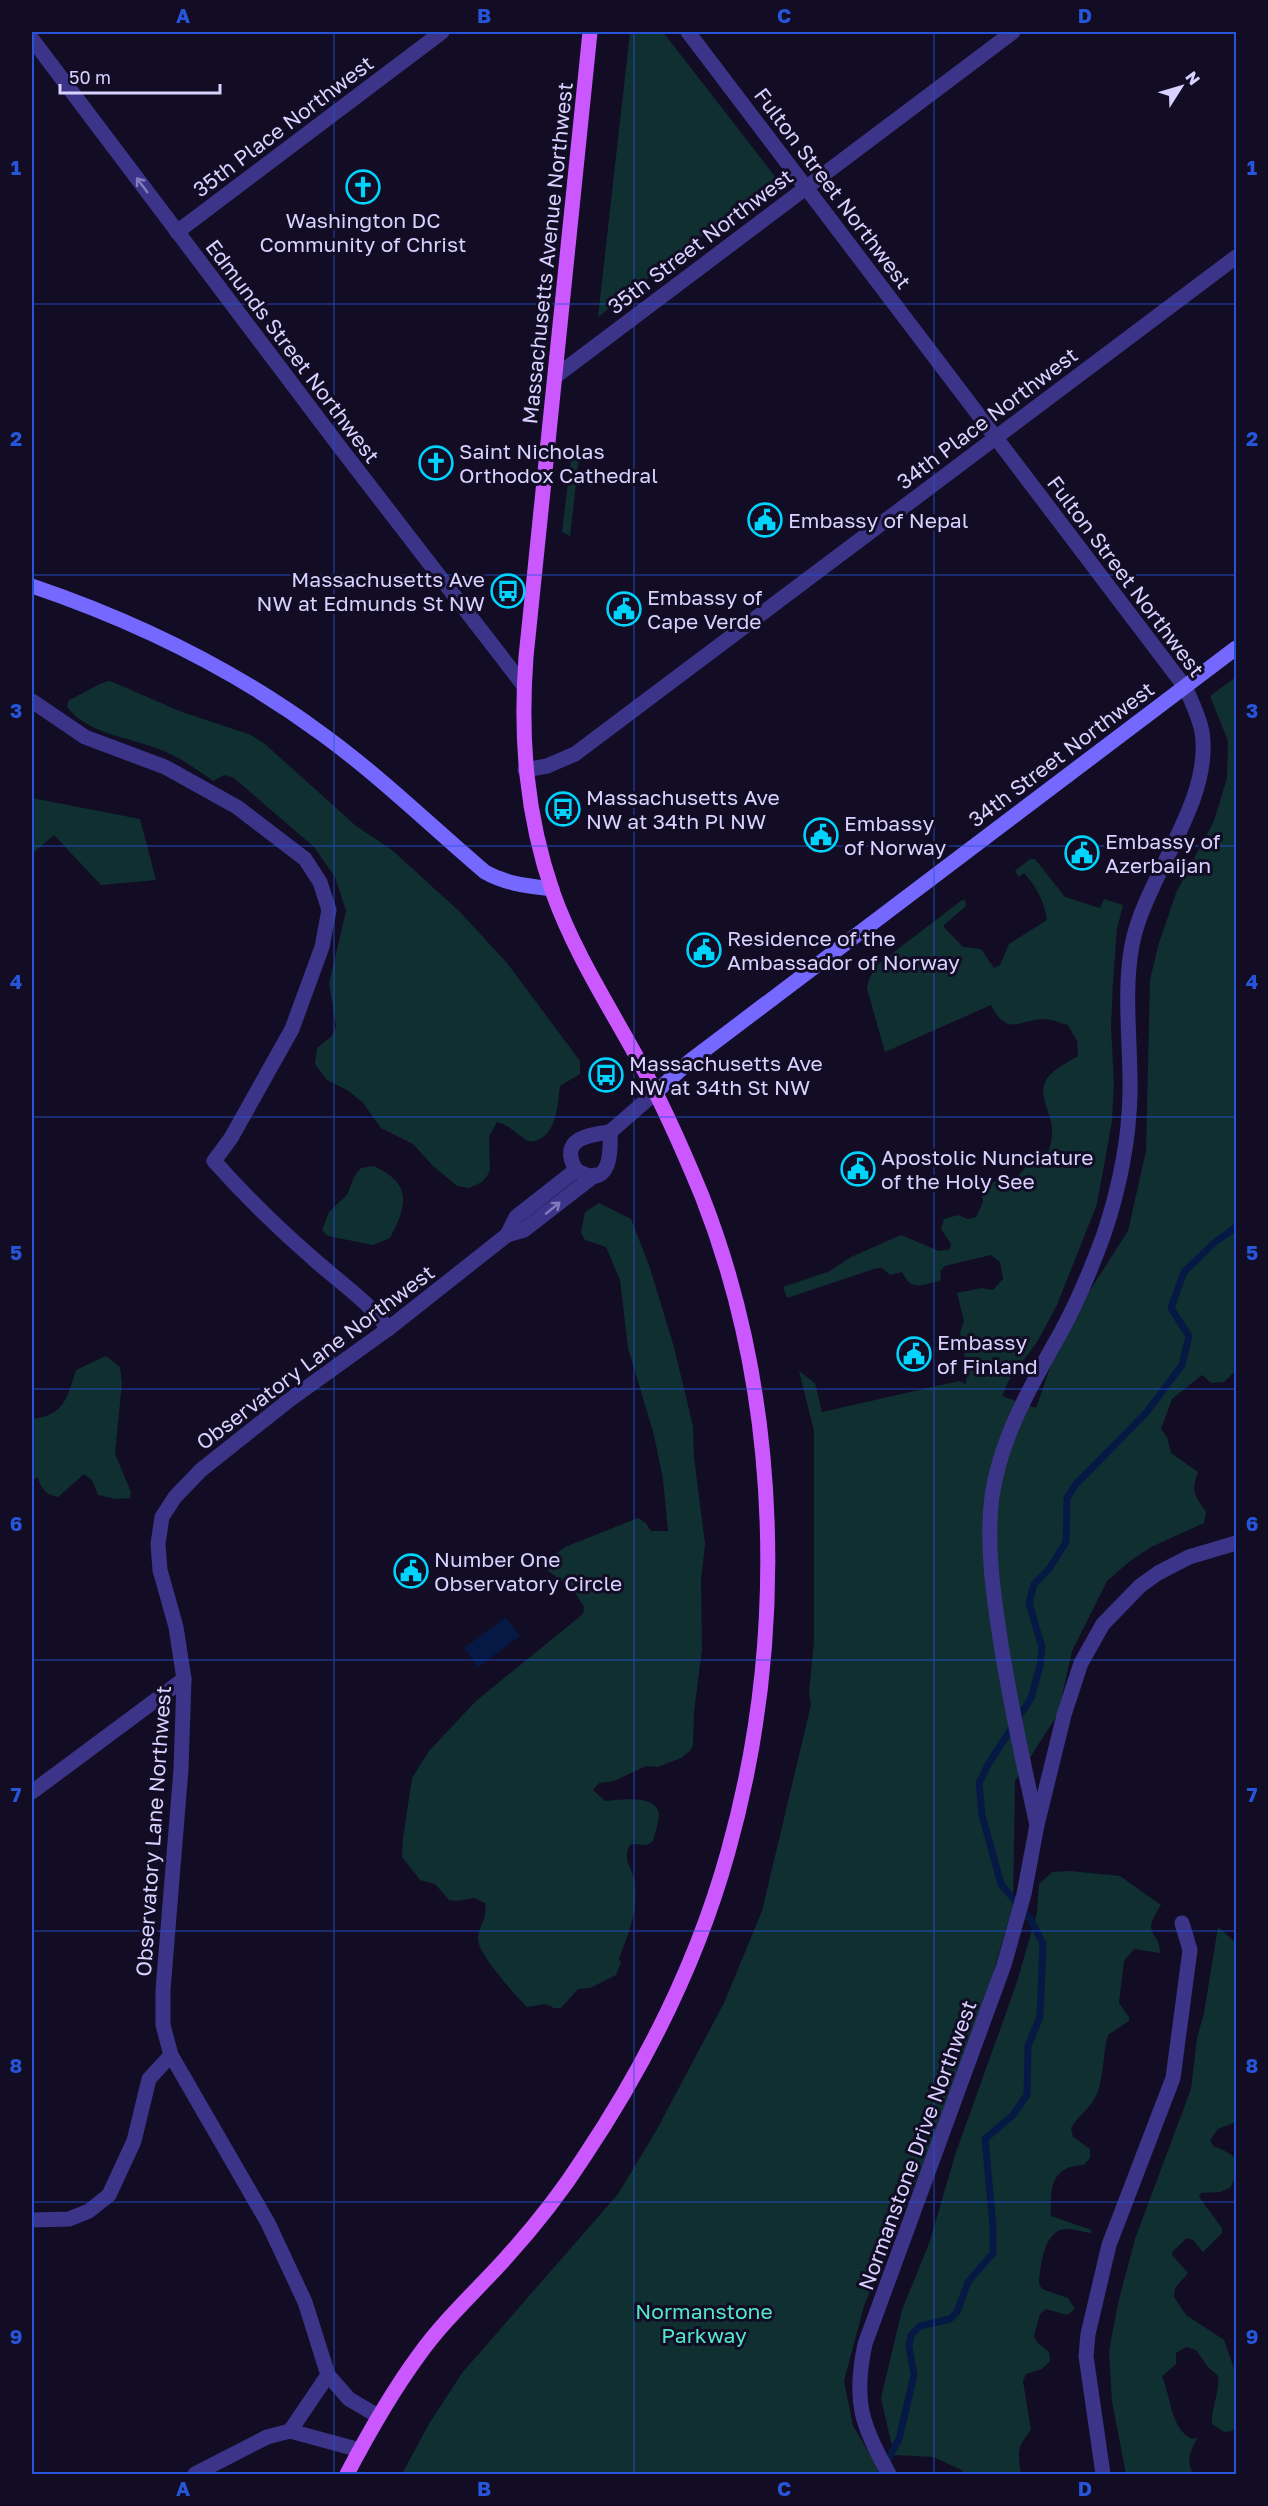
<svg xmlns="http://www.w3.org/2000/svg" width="1268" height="2506" font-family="'Golos Text',sans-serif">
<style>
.green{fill:#0f2f30}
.water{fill:#061945}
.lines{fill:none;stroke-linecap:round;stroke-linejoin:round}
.stream{stroke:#061945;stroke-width:7}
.street{stroke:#3c3488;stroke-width:15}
.secondary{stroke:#7568ff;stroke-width:15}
.primary{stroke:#cb58ff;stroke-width:15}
.oneway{stroke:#837bbe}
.grid{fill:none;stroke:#2655da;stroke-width:1.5;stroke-opacity:0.55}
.labels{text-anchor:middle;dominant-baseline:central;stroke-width:6;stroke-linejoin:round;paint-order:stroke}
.street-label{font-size:21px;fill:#d9d1ff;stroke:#120d25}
.poi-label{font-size:21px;fill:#d9d1ff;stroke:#120d25;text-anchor:start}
.park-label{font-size:21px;fill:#53e8cc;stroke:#120d25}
.neatline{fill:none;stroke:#2655da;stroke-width:2}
.grid-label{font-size:20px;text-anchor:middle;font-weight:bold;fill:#2655da}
</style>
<rect width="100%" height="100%" fill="#120d25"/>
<g class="green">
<polygon points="630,32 663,32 777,179 598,317"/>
<polygon points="575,448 580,449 570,536 562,532 572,450"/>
<path d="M 1236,677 L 1236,1370 L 1224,1382 L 1211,1383 L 1202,1375 L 1172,1399 L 1161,1429 L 1167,1437 L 1171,1453 L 1198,1472 C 1191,1491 1194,1495 1206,1512 L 1204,1523 L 1151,1547 L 1130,1561 L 1107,1581 L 1072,1651 L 1058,1714 L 1015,1781 L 1013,1906 L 985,2000 L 925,2160 L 864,2306 L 844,2381 L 853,2426 L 882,2474 L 402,2474 L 429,2424 L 462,2373 L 618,2194 L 656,2131 L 724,2003 L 762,1911 L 811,1705 L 809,1692 L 814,1641 L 814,1431 L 799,1371 L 815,1383 L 822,1412 L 959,1381 L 966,1384 L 967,1369 L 960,1333 L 964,1321 L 957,1293 L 981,1288 L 993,1290 L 1003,1279 L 1000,1262 L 991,1255 L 945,1266 L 940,1271 L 941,1279 L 939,1281 C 920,1285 912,1292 902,1272 L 890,1275 L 882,1268 L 877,1268 L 787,1298 L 783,1287 L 830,1271 L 851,1257 L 901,1235 L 939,1251 L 950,1249 L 951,1244 L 941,1229 L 944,1219 L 958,1215 L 968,1219 L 976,1217 L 983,1202 L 980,1185 C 991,1179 1002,1184 1013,1179 C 1024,1174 1026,1161 1036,1155 C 1039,1152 1045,1151 1049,1150 C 1052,1140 1053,1132 1051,1122 C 1046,1102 1035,1087 1054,1071 C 1061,1065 1070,1061 1078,1056 L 1077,1041 L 1068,1025 C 1060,1023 1051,1019 1044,1019 C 1018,1020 1007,1037 991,1005 L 885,1052 L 867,989 L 869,979 L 877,965 L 962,900 L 965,900 L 966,906 L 943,926 L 963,947 L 981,949 L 994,968 L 1000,965 L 1009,944 L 1047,920 C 1044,900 1037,888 1024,873 L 1019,877 L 1015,871 L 1030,859 L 1035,859 L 1065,897 L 1100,908 L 1104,899 L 1123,905 L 1117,929 L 1113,982 L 1111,1027 L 1114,1083 L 1112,1121 L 1097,1204 L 1057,1305 L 1037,1342 L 1009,1380 L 1002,1396 L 1036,1408 L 1052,1362 L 1085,1298 L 1128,1231 L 1146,1151 L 1150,980 L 1158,946 L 1176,893 L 1214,821 L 1227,778 L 1228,741 L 1210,696 Z"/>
<path d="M 110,681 L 182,712 L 251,735 L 265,744 L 356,826 L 392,850 L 460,912 L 507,963 L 580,1061 L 580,1074 L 560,1086 C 557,1106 558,1130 538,1140 C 533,1142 529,1142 525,1139 C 514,1132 509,1125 497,1122 L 489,1137 L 490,1170 L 487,1176 L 482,1182 L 469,1188 L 457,1186 L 433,1166 L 413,1144 L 381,1128 L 363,1103 L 349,1091 L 327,1080 L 315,1064 L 317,1048 L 332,1036 L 336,1026 L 329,983 L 346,911 L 335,877 L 314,847 L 234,778 L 224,775 L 213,781 C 195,768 176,755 156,748 C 126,737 87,733 67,707 L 69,700 C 81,695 100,682 110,681 Z"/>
<polygon points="32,798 140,819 156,880 101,885 54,835 32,854"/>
<path d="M 374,1166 C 412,1184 408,1204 390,1238 L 373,1245 L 328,1236 L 322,1230 L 329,1212 L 347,1195 L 354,1177 L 361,1168 Z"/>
<path d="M 599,1203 L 631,1219 L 650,1268 L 674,1347 L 693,1426 L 694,1457 L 705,1544 L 701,1581 L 702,1649 L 694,1712 L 693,1745 L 690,1751 L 681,1758 L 658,1767 L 646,1766 L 614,1781 L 599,1783 L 593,1790 L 605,1801 C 619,1800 660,1793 659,1817 C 658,1824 655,1833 653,1841 L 647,1845 L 631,1844 C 620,1858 634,1869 635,1884 C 638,1912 628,1934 619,1959 L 621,1962 L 616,1975 L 590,1988 L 578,1989 L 561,2008 L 554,2008 L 545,2004 L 527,2007 C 515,1995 478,1954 478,1939 C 478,1925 488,1921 485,1903 L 474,1898 L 456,1901 L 449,1900 L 435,1884 L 420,1880 L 402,1857 L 403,1838 L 412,1778 L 429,1751 L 476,1701 L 583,1614 L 584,1607 L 573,1589 L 540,1565 L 565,1547 L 638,1518 L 646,1523 L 651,1531 L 668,1531 L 663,1479 L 654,1435 L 628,1348 L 620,1280 L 606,1247 L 585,1240 L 581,1233 L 585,1212 Z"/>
<path d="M 106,1356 L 120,1367 L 122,1383 L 115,1454 L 131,1492 L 130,1498 L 116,1499 L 98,1495 L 92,1480 L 84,1474 L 58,1497 C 46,1495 41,1489 38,1477 L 32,1480 L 32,1419 C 65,1415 67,1398 76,1370 Z"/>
<path d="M 1070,1871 L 1120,1876 L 1161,1905 C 1140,1938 1159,1928 1160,1953 L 1134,1949 L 1124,1961 L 1119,2003 L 1129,2017 L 1129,2021 L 1108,2035 C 1103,2053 1104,2073 1098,2091 C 1093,2107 1079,2114 1071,2128 L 1073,2137 L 1090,2149 L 1090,2158 L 1084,2165 C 1051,2166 1050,2188 1051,2216 L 1092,2230 L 1091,2233 C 1083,2232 1075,2229 1067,2229 C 1044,2228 1040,2267 1039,2284 L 1042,2289 L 1068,2298 L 1075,2309 L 1067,2315 L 1046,2309 L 1040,2314 L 1034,2336 L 1038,2343 L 1049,2352 L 1050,2361 L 1042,2369 L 1026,2374 L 1023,2381 L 1031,2430 C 1016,2448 1018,2452 1021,2474 L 963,2474 L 962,2470 L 933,2457 L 894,2455 L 881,2398 L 902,2310 L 930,2241 L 955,2155 L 1016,1985 L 1037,1913 L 1039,1884 L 1052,1872 Z"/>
<path d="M 1218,1927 L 1236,1943 L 1236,2122 L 1218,2129 L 1210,2140 L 1213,2146 C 1239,2156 1244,2161 1230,2188 L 1220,2192 L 1201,2193 L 1199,2197 L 1222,2228 L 1222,2233 L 1203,2252 L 1193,2240 L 1187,2238 L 1173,2251 L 1172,2255 L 1188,2273 L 1175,2288 L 1174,2297 L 1186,2315 L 1224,2340 L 1236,2374 L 1236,2420 L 1233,2431 L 1224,2432 L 1212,2424 C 1211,2407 1220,2393 1218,2376 L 1208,2367 L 1196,2350 L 1186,2347 L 1176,2353 L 1176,2364 L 1162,2376 C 1171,2397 1170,2428 1192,2439 L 1198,2437 C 1190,2451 1186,2460 1193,2474 L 1126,2474 L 1112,2402 L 1109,2351 L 1118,2303 L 1135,2239 L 1191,2089 L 1197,2038 L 1204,2013 Z"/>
</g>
<polygon class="water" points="506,1617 520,1636 478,1667 464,1648"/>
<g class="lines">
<polyline class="stream" points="880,2474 899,2439 914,2375 909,2346 911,2335 920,2326 950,2319 957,2312 968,2282 993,2253 993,2226 985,2139 1013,2115 1027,2095 1028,2046 1040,2017 1043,1944 1031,1920 1001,1884 982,1815 979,1783 989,1763 1031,1698 1040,1666 1042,1647 1029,1603 1034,1584 1049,1569 1066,1542 1067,1498 1076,1484 1146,1413 1182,1365 1189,1336 1171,1308 1184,1272 1214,1243 1236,1227"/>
<g class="street">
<path d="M 688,32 L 1185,687 C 1192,702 1199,716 1202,732 C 1213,802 1145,877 1132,945 C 1123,993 1131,1045 1130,1094 C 1129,1141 1119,1189 1104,1234 C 1092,1267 1078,1301 1061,1332 C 1032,1384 1001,1436 992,1496 C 986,1543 993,1592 1000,1638 C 1010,1701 1023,1763 1037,1825"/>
<polyline points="32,39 339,446 524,686"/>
<polyline points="177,232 442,32"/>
<polyline points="556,376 1013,32"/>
<path d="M 32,701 L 85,737 L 165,767 L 237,807 L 305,859 L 320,882 L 329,910 L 322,947 L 292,1029 L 231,1138 L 214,1161 C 246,1197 281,1231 317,1262 C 342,1284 369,1302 388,1329"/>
<polyline points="525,770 547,766 575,754 1236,257"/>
<path d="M 610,1132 C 611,1154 610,1191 576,1170 C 558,1139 588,1135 610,1132 Z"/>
<polyline points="610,1132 656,1092"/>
<polyline points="507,1235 524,1230 595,1175"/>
<polyline points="32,1792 184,1679"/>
<polyline points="32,2220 69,2219 89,2211 109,2195 134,2141 149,2079 171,2055"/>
<polyline points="378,2416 349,2399 328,2375 305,2302 268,2223 171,2055 163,2025 163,1990 181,1769 184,1679 176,1627 160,1570 158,1544 162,1517 175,1497 201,1470 288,1401 388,1329 507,1235 516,1217 576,1170"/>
<polyline points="290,2431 328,2375"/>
<polyline points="195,2474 267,2437 290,2431 360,2450"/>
<path d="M 889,2474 C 861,2425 853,2400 865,2344 L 1004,1965 L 1024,1894 L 1037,1825 L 1064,1715 L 1081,1663 L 1103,1624 L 1140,1586 L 1158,1573 L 1189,1557 L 1236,1543"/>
<polyline points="1103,2474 1086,2356 1088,2334 1109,2245 1173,2078 1190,1950 1182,1923"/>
</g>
<g class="secondary">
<path d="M 32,586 C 135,621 234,669 322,734 C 380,776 431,826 485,872 C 506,884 528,886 552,889"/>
<polyline points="656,1092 690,1061 1236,648"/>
</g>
<path class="primary" d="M 347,2474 C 368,2434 391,2393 419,2355 C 444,2320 476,2291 505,2259 C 534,2227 561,2193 584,2157 C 646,2064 698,1960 728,1852 C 787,1642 782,1400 702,1196 C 683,1150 663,1104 639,1061 C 609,1006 574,952 553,893 C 526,815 520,738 526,657 L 590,32"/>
</g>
<defs><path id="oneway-shaft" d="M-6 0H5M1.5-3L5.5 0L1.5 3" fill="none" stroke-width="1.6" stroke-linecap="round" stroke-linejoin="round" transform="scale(1.5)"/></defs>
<g class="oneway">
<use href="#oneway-shaft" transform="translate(142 185) rotate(-127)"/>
<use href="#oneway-shaft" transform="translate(553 1208) rotate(-39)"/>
</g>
<path class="grid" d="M 334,32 L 334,2474M 634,32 L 634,2474M 934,32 L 934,2474M 32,304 L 1236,304M 32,575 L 1236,575M 32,846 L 1236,846M 32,1117 L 1236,1117M 32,1389 L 1236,1389M 32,1660 L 1236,1660M 32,1931 L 1236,1931M 32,2202 L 1236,2202"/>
<defs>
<symbol id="church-ring" viewBox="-11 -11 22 22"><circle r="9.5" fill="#120d25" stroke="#00d3fc" stroke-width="1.5"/><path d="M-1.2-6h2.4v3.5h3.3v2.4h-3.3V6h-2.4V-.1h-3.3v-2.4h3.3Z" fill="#00d3fc"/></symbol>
<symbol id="civic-ring" viewBox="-11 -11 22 22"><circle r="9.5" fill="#120d25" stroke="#00d3fc" stroke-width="1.5"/><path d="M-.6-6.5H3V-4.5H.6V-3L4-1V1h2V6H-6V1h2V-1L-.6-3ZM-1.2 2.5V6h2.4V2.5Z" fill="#00d3fc"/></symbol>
<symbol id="bus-ring" viewBox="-11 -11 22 22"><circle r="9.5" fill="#120d25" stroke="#00d3fc" stroke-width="1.5"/><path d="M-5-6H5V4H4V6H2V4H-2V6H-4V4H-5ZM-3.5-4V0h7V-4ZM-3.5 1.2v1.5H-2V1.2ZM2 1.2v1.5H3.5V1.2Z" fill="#00d3fc"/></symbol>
</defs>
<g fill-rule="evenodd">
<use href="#church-ring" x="344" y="168" width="38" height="38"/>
<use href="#church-ring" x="417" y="444" width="38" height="38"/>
<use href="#civic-ring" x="746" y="501" width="38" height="38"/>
<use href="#bus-ring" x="489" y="572" width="38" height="38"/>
<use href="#civic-ring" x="605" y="590" width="38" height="38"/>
<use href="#bus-ring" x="544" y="790" width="38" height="38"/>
<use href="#civic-ring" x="802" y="816" width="38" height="38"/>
<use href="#civic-ring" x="1063" y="834" width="38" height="38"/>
<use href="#civic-ring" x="685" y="931" width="38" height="38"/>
<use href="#bus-ring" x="587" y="1056" width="38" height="38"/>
<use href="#civic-ring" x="839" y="1150" width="38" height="38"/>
<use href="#civic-ring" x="895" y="1335" width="38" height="38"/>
<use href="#civic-ring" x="392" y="1552" width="38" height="38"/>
</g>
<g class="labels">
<g class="street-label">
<text transform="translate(283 126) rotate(-37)">35th Place Northwest</text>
<text transform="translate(833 188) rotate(53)">Fulton Street Northwest</text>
<text transform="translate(700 241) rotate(-37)">35th Street Northwest</text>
<text transform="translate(547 253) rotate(-84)">Massachusetts Avenue Northwest</text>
<text transform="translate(293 351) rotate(53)">Edmunds Street Northwest</text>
<text transform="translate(987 418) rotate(-37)">34th Place Northwest</text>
<text transform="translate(1126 576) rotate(53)">Fulton Street Northwest</text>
<text transform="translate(1061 754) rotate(-37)">34th Street Northwest</text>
<text transform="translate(315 1357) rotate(-37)">Observatory Lane Northwest</text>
<text transform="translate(153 1831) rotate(-86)">Observatory Lane Northwest</text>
<text transform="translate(917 2145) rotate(-70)">Normanstone Drive Northwest</text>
</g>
<g class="poi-label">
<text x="363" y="220" text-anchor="middle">Washington DC<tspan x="363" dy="24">Community of Christ</tspan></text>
<text x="459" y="451">Saint Nicholas<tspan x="459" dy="24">Orthodox Cathedral</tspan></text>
<text x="788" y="520">Embassy of Nepal</text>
<text x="485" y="579" text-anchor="end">Massachusetts Ave<tspan x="485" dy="24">NW at Edmunds St NW</tspan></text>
<text x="647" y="597">Embassy of<tspan x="647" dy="24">Cape Verde</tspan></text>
<text x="586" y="797">Massachusetts Ave<tspan x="586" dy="24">NW at 34th Pl NW</tspan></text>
<text x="844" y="823">Embassy<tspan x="844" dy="24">of Norway</tspan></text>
<text x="1105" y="841">Embassy of<tspan x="1105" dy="24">Azerbaijan</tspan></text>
<text x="727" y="938">Residence of the<tspan x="727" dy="24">Ambassador of Norway</tspan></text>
<text x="629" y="1063">Massachusetts Ave<tspan x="629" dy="24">NW at 34th St NW</tspan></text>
<text x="881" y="1157">Apostolic Nunciature<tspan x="881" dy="24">of the Holy See</tspan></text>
<text x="937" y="1342">Embassy<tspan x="937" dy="24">of Finland</tspan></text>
<text x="434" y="1559">Number One<tspan x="434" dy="24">Observatory Circle</tspan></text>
</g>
<g class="park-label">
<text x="704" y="2311">Normanstone<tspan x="704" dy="24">Parkway</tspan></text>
</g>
</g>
<rect width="1268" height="2506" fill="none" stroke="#120d25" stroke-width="66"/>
<g transform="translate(1181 87) rotate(53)" stroke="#120d25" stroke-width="4.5" paint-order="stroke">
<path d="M0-4.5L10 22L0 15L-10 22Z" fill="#d9d1ff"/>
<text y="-9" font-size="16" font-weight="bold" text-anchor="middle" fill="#d9d1ff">N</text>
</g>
<path d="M60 84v9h160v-9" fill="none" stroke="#d9d1ff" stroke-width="3"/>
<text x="69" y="84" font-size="18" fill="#d9d1ff" stroke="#120d25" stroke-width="4.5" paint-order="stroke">50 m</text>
<rect x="33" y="33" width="1202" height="2440" class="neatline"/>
<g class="grid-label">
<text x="183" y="23">A</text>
<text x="484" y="23">B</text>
<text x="784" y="23">C</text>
<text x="1085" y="23">D</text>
<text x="16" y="175">1</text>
<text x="1252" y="175">1</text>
<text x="16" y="446">2</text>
<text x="1252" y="446">2</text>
<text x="16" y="718">3</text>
<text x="1252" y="718">3</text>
<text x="16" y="989">4</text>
<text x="1252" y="989">4</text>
<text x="16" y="1260">5</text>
<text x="1252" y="1260">5</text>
<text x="16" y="1531">6</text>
<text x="1252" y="1531">6</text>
<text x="16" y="1802">7</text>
<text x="1252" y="1802">7</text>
<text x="16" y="2073">8</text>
<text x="1252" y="2073">8</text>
<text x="16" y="2344">9</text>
<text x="1252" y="2344">9</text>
<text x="183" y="2496">A</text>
<text x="484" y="2496">B</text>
<text x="784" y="2496">C</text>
<text x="1085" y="2496">D</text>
</g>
</svg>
